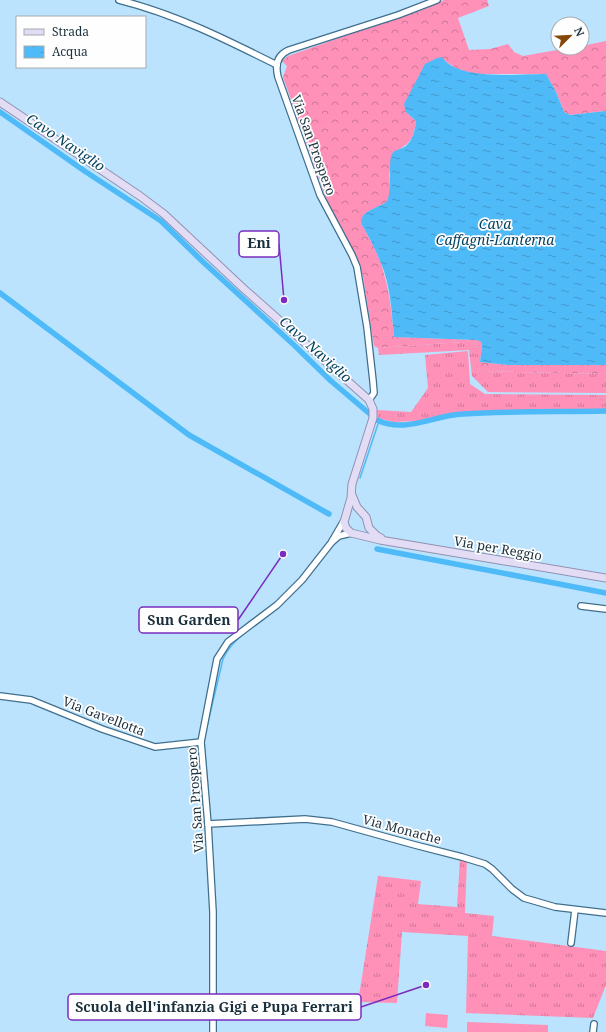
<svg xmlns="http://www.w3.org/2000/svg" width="606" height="1032" font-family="'Noto Serif',serif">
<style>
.grass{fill:url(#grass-tufts)}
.forest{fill:url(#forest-crowns)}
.pitch{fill:#ff90b8}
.water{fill:url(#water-ripples)}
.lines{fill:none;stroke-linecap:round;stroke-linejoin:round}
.stream{stroke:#4fbaf8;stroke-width:1.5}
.canal{stroke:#4fbaf8;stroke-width:5.5}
.minor-casing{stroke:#406f8d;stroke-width:8}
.major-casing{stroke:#9191b1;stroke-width:9}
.minor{stroke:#fff;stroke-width:5.5}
.major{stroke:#e3dcf5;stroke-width:7}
.labels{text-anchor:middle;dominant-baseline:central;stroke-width:3.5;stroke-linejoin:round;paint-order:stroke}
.street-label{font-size:13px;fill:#1b303d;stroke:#fefefe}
.water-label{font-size:14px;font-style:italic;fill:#003f5d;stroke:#fefefe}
.leader{fill:none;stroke:#7b2cbf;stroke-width:1.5}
.callout-dot{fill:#7b2cbf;stroke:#fefefe;stroke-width:1.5}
.callout{fill:#fefefe;stroke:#7b2cbf;stroke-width:1.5}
.callout-label{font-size:14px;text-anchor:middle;font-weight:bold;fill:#1b303d}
</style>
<defs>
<pattern id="grass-tufts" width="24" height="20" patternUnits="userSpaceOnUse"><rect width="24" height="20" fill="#ff90b8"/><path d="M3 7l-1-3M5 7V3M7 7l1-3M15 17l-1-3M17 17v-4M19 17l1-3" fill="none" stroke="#ce7697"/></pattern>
<pattern id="forest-crowns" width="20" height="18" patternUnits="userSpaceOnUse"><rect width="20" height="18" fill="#ff90b8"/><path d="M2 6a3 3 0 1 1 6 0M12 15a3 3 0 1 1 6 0" fill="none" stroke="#ce7697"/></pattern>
<pattern id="water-ripples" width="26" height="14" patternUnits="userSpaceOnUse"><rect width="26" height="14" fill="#4fbaf8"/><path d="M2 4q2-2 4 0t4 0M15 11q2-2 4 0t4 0" fill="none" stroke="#4198ca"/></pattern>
</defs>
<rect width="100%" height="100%" fill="#bbe3fe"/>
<g class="grass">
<polygon points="462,342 474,342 477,348 477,367 482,371 606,374 606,393 488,392 472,376 469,350 379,355 378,348"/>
<polygon points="468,351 470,384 485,394 606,395 606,410 461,412 418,421 393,422 378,418 377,410 411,412 428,388 425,355"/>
<polygon points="460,858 467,859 465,913 494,916 492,936 606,951 606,985 593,1018 466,1013 468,936 402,932 397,1003 358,1002 378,876 421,881 418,904 457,907"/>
</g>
<path class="forest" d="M 444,0 L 487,0 L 489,6 L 458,18 L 469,50 L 490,49 L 508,44 L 514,52 L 523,56 L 568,48 L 582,48 L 582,46 L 606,41 L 606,111 L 570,115 L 564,112 L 556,92 L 546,74 L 476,74 L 457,69 L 445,61 L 406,112 L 416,121 C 413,140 411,143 394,152 L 389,174 L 390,198 L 387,202 L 367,212 L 361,223 C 370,239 380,257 384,274 C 390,294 392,316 394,337 L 477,340 L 481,342 L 482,346 L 480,362 L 509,365 L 606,365 L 606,374 L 482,371 L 477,367 L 477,348 L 474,342 L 462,342 L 378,348 L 374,346 L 363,276 L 356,256 L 328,204 L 283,77 L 287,66 L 282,61 L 288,56 L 387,21 L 420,11 Z"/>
<g class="pitch">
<polygon points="426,1013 448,1015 447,1028 425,1026"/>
<polygon points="467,1022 548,1025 548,1032 467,1032"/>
</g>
<path class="water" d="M 442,57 C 457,81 520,74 546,74 L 556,92 L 564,112 L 570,115 L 606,111 L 606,365 L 509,365 L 480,362 L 482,346 L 481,342 L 477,340 L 394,337 C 392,316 391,292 384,271 C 379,258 373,244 366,232 C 364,228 361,225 361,221 C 363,209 380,208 387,201 C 391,197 389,165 391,156 C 393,149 401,150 406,146 C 413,140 415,130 416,121 L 406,112 L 404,104 L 425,64 L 437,58 Z"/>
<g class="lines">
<g class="stream">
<polyline points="360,478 379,421"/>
<polyline points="281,605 303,583"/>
<path d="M 205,735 L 223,659 C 232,640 247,631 263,619"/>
<polyline points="204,741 210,814"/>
</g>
<g class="canal">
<path d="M 0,112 L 86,172 L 161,221 L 202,261 L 294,345 L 331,381 L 377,420 C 405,434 434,415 463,414 C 510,411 558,412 606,411"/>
<polyline points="0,293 189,435 329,514"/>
<polyline points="377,549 606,593"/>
</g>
<defs>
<g id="minor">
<path d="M 119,0 C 175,14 225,39 277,65"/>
<path d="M 369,400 L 374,393 L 373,381 L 367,327 L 357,267 L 352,255 L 320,195 L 278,77 C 275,65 277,55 289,50 L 398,15 L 437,0"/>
<polyline points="332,542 339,536 351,533"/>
<polyline points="581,606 606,609"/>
<polyline points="0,696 31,700 102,729 155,747 201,742"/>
<polyline points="208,824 305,819 332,822 415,845 462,857 485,864 492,869 512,889 524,898 531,900 555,907 606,913"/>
<polyline points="571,943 575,910"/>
<polyline points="213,1032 213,912 208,824 201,742 217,659 228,642 277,605 302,580 331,543 345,519"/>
<polyline points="593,1032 594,1024"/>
</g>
<g id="major">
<polyline points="0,102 140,196 164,214 243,288 369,400 373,409 373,418 352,484 351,498 344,522 346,528 351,533 380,540 606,578"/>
<polyline points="352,495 357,507 366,517 369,528 377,536 381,538"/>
</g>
</defs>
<use href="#minor" class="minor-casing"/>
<use href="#major" class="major-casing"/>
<use href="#minor" class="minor"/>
<use href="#major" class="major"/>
</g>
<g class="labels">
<g class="street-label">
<text transform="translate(314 145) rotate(70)">Via San Prospero</text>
<text transform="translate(498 548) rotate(10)">Via per Reggio</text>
<text transform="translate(104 716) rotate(21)">Via Gavellotta</text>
<text transform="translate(195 800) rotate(-94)">Via San Prospero</text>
<text transform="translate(402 829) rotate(15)">Via Monache</text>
</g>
<g class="water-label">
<text transform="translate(66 142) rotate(34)">Cavo Naviglio</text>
<text x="495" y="223">Cava<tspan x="495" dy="16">Caffagni-Lanterna</tspan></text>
<text transform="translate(316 349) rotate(42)">Cavo Naviglio</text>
</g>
</g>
<path class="leader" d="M284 300L279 244M283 554L238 620M426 985L361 1007"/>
<g class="callout-dot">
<circle cx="284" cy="300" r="4"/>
<circle cx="283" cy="554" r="4"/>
<circle cx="426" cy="985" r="4"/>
</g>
<g class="callout">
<rect x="239" y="231" width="40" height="26" rx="4"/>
<rect x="139" y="607" width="99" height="26" rx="4"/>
<rect x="68" y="994" width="293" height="26" rx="4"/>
</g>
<g class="callout-label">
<text x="259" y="248">Eni</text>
<text x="189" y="625">Sun Garden</text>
<text x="214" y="1012">Scuola dell'infanzia Gigi e Pupa Ferrari</text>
</g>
<rect x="16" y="16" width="130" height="52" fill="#fefefe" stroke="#a3acb1"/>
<rect x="24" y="29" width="20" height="6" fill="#e3dcf5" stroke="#a3acb1"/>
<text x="52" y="36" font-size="12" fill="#1b303d">Strada</text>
<rect x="24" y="46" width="20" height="12" fill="url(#water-ripples)" stroke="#a3acb1"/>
<text x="52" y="56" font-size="12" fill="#1b303d">Acqua</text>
<g transform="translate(570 36) rotate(66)"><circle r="19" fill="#fefefe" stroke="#a3acb1"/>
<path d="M0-3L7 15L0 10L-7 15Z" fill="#864809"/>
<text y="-6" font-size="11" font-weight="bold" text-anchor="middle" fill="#1b303d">N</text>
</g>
</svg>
